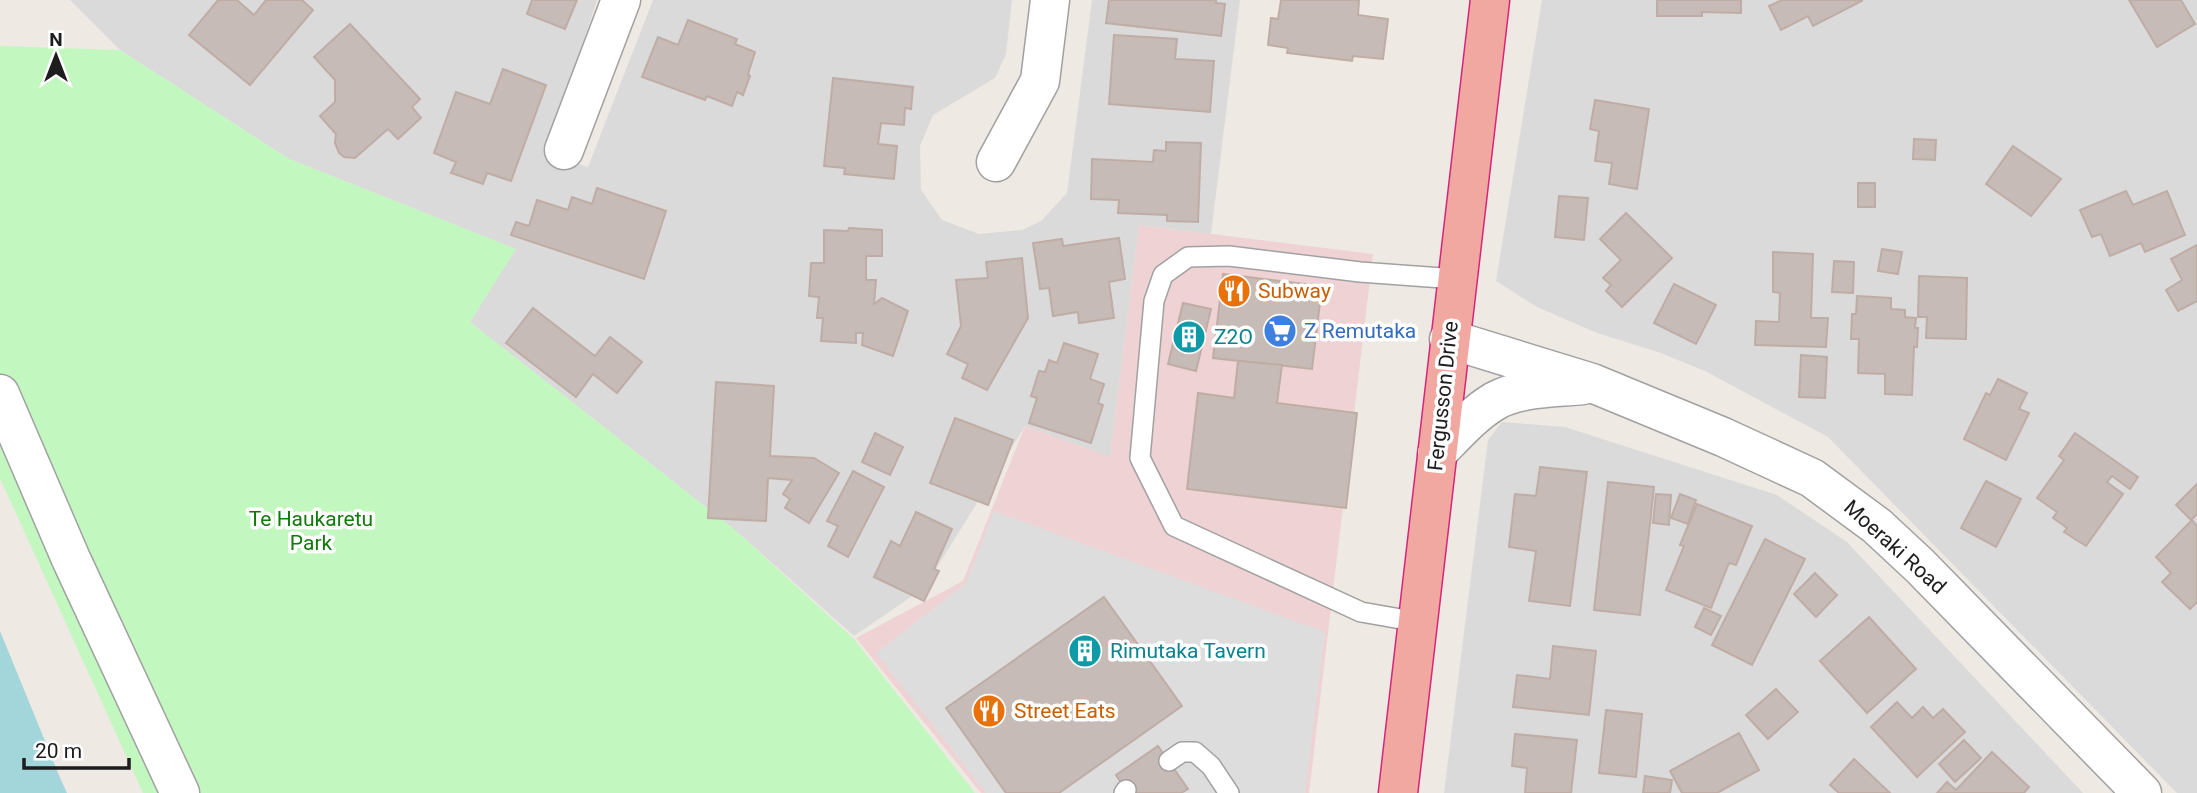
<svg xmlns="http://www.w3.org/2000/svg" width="2197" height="793" font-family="Roboto,sans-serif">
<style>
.residential{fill:#dbdada}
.commercial{fill:#efd2d4}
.park{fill:#c2f8bf}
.parking{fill:#ddd}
.water{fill:#a3d6db}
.building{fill:#c6bbb6;stroke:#bfada5;stroke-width:2}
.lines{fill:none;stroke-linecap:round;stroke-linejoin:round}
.service-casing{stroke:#a1a1a1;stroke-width:22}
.minor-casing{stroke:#a1a1a1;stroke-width:41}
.trunk-casing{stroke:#d62679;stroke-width:41}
.service{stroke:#fff;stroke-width:19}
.minor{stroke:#fff;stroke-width:38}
.trunk{stroke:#f0a8a1;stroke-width:38}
.labels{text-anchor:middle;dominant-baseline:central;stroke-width:7;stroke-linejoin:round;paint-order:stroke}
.food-label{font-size:21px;fill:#c56008;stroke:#fff;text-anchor:start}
.shop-label{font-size:21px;fill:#366cbe;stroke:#fff;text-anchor:start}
.culture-label{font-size:21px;fill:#0d838f;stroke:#fff;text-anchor:start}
.street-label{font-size:21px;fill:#1d1d1d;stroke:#fff}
.park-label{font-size:21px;fill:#12790d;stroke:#fff}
</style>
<rect width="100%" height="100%" fill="#eee9e3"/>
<g class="residential">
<polygon points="70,0 597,0 547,153 588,167 653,0 1012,0 1006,54 995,78 933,115 920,146 921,190 942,220 979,234 1022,230 1041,221 1067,193 1092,0 1240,0 1211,234 1139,225 1110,458 1025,426 924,588 854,636 735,530 470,322 515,249 289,159 120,50"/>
<polygon points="1542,0 2197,0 2197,793 2177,793 1828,437 1705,371 1658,352 1597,333 1537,307 1496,281"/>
<polygon points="1502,422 1565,427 1777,495 1847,542 2083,793 1444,793 1488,440"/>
</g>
<polygon class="commercial" points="1139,225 1373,254 1309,793 981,793 856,638 963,581 1025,426 1110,457"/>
<polygon class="park" points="0,46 120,50 289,159 516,249 470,322 735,530 854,639 975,793 143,793 0,478"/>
<polygon class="parking" points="994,511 1325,632 1305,793 986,793 876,653 966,583"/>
<polygon class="water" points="0,631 61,780 67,793 0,793"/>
<g class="building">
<polygon points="218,0 237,0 254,15 266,0 302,0 313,10 250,85 189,35"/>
<polygon points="532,0 577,0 565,29 527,14"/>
<polygon points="1109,0 1216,0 1216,3 1225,4 1221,36 1106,23"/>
<polygon points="1281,0 1359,0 1358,15 1388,19 1383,59 1353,56 1352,61 1287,53 1288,48 1268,45 1271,18 1278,19"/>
<polygon points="1657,0 1741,0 1741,13 1702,12 1702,16 1657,16"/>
<polygon points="1782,0 1862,0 1862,1 1813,26 1808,16 1781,30 1769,6"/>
<polygon points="2129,0 2181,0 2195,24 2157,47"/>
<polygon points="688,20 737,39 735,44 755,52 748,74 750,76 743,95 737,92 732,106 707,96 705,100 642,77 658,37 678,45"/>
<polygon points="350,24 420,99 412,107 421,118 398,139 388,129 355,158 344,157 339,153 335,143 336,134 320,116 335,102 335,80 314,57"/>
<polygon points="1114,35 1177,39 1175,59 1214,61 1210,112 1109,104"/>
<polygon points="503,69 546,85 511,181 487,173 483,184 451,173 456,162 434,153 456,92 490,104"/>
<polygon points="833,78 913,87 911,109 905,108 904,125 881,123 878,144 897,146 894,179 844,174 845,168 824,166"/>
<polygon points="1595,100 1649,109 1637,189 1609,184 1612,163 1595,161 1599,131 1590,129"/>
<polygon points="1914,139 1936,140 1935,160 1913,159"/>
<polygon points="1166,142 1201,143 1198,222 1167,221 1167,215 1118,213 1119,200 1091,199 1092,159 1153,162 1154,150 1166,151"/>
<polygon points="2013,146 2061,179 2031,216 1986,184"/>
<rect x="1858" y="183" width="17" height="24"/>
<polygon points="597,188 666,211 644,279 511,235 516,222 529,226 537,200 568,210 572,197 592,204"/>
<polygon points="2126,191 2133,205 2167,191 2185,235 2145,252 2141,243 2110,256 2101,234 2092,237 2080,210"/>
<polygon points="1559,196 1588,198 1584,240 1555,237"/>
<polygon points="1626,213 1672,258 1622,307 1606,291 1611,285 1603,278 1621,260 1600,239"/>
<polygon points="849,228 882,230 882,256 866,256 866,280 876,280 874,304 882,298 908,311 893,356 862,345 863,333 856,333 856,343 821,341 823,318 817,318 819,297 809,296 811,263 824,263 824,230 848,231"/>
<polygon points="1119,238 1125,279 1109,282 1114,318 1079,323 1078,312 1053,316 1049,288 1040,289 1033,243 1062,239 1063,246"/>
<polygon points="2197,245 2197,301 2178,311 2166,290 2182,280 2171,259"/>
<polygon points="1882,249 1902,252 1898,274 1878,271"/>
<polygon points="1773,252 1813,254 1811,318 1828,318 1826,347 1755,345 1756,321 1779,322 1780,293 1773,292"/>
<polygon points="1022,258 1028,318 987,390 962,378 968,364 947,354 961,326 956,280 988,278 986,262"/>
<polygon points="1834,261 1854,262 1853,293 1832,292"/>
<polygon points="1223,274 1322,286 1312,369 1213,358"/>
<polygon points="1919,276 1967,278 1966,339 1926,338 1927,317 1918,317"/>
<polygon points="1674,284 1716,305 1696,344 1654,323"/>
<polygon points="1857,296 1891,298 1891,309 1905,310 1905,317 1916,318 1915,328 1918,328 1917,347 1914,347 1912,395 1885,394 1885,374 1858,373 1859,339 1851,339 1852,314 1856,314"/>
<polygon points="1183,303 1211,309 1196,371 1168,364"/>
<polygon points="533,308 595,356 610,337 642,362 617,393 593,374 576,397 506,343"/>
<polygon points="1064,343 1098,354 1090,379 1104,384 1098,403 1103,405 1091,443 1029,423 1037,398 1031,396 1039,371 1045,372 1049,360 1057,363"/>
<polygon points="1801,355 1827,357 1825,398 1799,397"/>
<polygon points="1238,361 1282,365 1277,403 1357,413 1346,508 1187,489 1198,393 1234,398"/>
<polygon points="1998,379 2027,393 2019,409 2029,413 2006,460 1964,439 1986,393 1990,395"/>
<polygon points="716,382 774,386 770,456 814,458 839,473 809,523 785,508 790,499 783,494 792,480 768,478 766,521 708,518"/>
<polygon points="955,418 1013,440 988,505 930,483"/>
<polygon points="875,433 903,447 890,475 862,462"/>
<polygon points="2075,433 2138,477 2130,489 2112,476 2107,482 2123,494 2086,546 2064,532 2067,528 2053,518 2057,512 2037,498 2064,460 2059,456"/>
<polygon points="1540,467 1587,472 1570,606 1529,601 1536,551 1509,547 1515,494 1536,496"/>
<polygon points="853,471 884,487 848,557 828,546 838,526 827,521"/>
<polygon points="1986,481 2021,499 1996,547 1961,528"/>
<polygon points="1608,482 1654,487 1640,615 1594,610"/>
<polygon points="2197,484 2197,514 2191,520 2176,505"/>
<polygon points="1656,494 1671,495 1669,525 1653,523"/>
<polygon points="1680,494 1696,500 1688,524 1671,518"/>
<polygon points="1697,504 1752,526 1736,565 1729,563 1711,608 1666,590 1684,546 1680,545"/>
<polygon points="916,512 952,529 934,569 939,571 924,601 874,577 891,541 900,546"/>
<polygon points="2192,520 2197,526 2197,602 2190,609 2162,582 2171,573 2156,557"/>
<polygon points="1765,539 1805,559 1752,665 1712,645"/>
<polygon points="1815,573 1837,595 1816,617 1794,594"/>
<polygon points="1104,597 1182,706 1059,793 1006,793 946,708"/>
<polygon points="1704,608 1721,616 1711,635 1695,627"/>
<polygon points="1869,617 1916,669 1867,713 1820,661"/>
<polygon points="1553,646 1596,651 1589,715 1513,707 1517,675 1550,679"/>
<polygon points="1776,689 1798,712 1768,739 1746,715"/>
<polygon points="1897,702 1912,718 1923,707 1933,718 1943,709 1965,732 1917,777 1871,727"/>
<polygon points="1606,710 1642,714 1636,777 1599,773"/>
<polygon points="1739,733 1759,770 1717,793 1682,793 1670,771"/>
<polygon points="1515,734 1577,740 1571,793 1525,793 1527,768 1512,766"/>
<polygon points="1964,740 1981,758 1955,782 1939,764"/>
<polygon points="1158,746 1188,789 1181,793 1128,793 1116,775"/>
<polygon points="1992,752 2029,787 2024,793 1937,793 1947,782 1956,790"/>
<polygon points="1854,759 1890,793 1839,793 1830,785"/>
<polygon points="1645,776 1672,780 1670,793 1643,793"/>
</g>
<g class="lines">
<defs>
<g id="service">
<polyline points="1418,622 1361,612 1174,526 1140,458 1154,301 1163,275 1188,257 1229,256 1360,272 1456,279"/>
<polyline points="1169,761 1182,752 1195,752 1211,766 1229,793"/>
<polyline points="1124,793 1126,790"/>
</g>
<g id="minor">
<polyline points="564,150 621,0"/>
<polyline points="996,162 1040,81 1050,0"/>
<polyline points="1449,339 1592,383 1723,437 1812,478 1877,526 1920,566 2142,793"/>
<polyline points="0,394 71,559 180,793"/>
<path d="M 1437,453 C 1455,435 1473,414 1495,401 C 1520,387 1556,388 1583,385"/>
</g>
<polyline id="trunk" points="1398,793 1490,0"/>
</defs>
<use href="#service" class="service-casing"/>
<use href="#minor" class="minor-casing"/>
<use href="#trunk" class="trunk-casing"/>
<use href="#service" class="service"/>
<use href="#minor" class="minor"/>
<use href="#trunk" class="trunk"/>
</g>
<defs>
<symbol id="restaurant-disc" viewBox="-11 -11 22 22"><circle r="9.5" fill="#e8710a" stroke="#fff"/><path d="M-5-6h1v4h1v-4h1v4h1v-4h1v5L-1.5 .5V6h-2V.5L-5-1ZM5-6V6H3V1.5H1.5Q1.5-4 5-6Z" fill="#fff"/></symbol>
<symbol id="supermarket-disc" viewBox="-11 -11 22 22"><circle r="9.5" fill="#3f7fe0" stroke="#fff"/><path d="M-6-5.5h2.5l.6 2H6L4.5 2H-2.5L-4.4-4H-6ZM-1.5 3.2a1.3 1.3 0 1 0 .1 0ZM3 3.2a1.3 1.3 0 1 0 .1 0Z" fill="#fff"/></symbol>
<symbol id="building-disc" viewBox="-11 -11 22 22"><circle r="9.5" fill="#0f9aa8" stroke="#fff"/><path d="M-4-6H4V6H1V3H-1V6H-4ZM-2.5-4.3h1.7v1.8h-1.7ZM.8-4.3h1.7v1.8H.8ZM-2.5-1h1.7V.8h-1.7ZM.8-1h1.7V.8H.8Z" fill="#fff"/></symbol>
</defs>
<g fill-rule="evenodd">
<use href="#restaurant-disc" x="1215" y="272" width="38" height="38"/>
<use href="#supermarket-disc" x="1261" y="312" width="38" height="38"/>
<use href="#building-disc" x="1170" y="318" width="38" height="38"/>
<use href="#building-disc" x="1066" y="632" width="38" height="38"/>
<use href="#restaurant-disc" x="970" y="692" width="38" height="38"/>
</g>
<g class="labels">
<g class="food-label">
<text x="1258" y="291">Subway</text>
<text x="1014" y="711">Street Eats</text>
</g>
<g class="shop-label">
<text x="1304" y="331">Z Remutaka</text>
</g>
<g class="culture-label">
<text x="1214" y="337">Z2O</text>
<text x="1110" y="651">Rimutaka Tavern</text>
</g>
<g class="street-label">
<text transform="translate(1443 396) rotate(-84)">Fergusson Drive</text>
<text transform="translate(1895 547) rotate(42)">Moeraki Road</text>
</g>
<g class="park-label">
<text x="311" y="519">Te Haukaretu<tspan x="311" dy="24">Park</tspan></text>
</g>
</g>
<g transform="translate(56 56)" stroke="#ffffff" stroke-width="5" paint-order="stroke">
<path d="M0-5L12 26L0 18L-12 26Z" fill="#1d1d1d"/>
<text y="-10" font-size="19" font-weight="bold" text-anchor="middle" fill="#1d1d1d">N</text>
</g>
<path d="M24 758v10h105v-10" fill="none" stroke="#1d1d1d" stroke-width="3.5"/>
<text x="35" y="758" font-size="21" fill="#1d1d1d" stroke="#ffffff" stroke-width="5" paint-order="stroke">20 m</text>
</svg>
